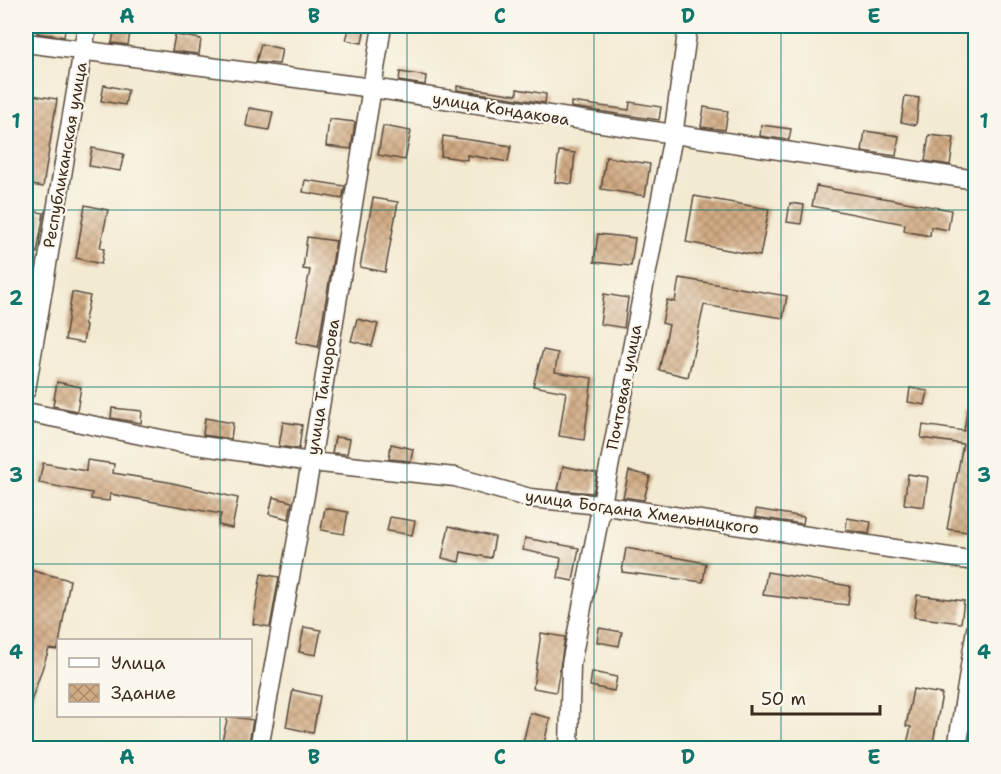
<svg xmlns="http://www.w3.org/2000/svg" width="1001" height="774" font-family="'Shantell Sans',sans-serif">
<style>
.building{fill:url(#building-cross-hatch)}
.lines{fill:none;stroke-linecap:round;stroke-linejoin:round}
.street-casing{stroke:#574739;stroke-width:21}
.street{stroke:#fff;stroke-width:18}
.grid{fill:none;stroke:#0f766e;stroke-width:1.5;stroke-opacity:0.55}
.labels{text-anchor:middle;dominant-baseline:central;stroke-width:4.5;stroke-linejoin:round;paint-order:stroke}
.street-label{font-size:16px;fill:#3b2a1e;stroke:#fbf7ec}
.neatline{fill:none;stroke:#0f766e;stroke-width:2}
.grid-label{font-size:20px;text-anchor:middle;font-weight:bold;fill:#0f766e}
</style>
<defs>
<pattern id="building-cross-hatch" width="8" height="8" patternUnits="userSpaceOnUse" patternTransform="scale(1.5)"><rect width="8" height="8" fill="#d1ab84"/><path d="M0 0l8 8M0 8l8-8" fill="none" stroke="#ab8b6b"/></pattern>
</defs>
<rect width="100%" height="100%" fill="#fbf7ec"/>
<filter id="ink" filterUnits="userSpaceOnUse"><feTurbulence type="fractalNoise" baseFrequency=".0167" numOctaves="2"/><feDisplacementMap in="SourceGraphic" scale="12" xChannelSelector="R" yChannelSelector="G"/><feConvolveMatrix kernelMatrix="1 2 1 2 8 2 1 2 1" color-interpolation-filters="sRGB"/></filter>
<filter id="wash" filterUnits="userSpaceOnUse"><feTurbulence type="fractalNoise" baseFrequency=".008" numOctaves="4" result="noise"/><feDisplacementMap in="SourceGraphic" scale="24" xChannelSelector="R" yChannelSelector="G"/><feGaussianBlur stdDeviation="1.35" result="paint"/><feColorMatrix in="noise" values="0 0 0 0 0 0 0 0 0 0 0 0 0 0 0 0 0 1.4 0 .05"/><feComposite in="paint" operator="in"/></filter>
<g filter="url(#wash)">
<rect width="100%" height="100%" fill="#f3ead2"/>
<g id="blocks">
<g class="building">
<polygon points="38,26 65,29 64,37 37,33"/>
<polygon points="115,26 131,26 128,45 112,43"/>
<polygon points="350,26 365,26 362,43 346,40"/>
<polygon points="175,35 201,39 199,54 172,51"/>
<polygon points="261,44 282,49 279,64 256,62"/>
<polygon points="400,72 426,76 425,85 399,81"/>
<polygon points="104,85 128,90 125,105 101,101"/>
<polygon points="457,86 517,95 517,89 546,94 545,103 457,90"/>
<polygon points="26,94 57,99 43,187 26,184"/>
<polygon points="905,96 919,98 916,125 901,122"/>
<polygon points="571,102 629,110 630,102 661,107 659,120 571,107"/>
<polygon points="704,107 728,111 725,130 701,127"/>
<polygon points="249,108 273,112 269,130 246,126"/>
<polygon points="329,119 355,122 351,149 326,146"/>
<polygon points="761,125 791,129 789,140 760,136"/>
<polygon points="383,126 411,131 405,160 378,155"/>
<polygon points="865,131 899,136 896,156 862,151"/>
<polygon points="929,135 954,138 950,165 925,161"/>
<polygon points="443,136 511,146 508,162 467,155 467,160 441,156"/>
<polygon points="92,148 124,154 120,171 89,166"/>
<polygon points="559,151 575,153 572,184 555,182"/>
<polygon points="606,157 650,164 645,196 601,189"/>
<polygon points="305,180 345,186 342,199 303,192"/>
<polygon points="816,186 951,210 948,230 931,227 930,236 904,231 905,224 812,206"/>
<polygon points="694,196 769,209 760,256 686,242"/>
<polygon points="373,198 398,202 385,272 360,267"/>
<polygon points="790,203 804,205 801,224 787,222"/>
<polygon points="85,205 108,210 100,248 104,249 101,264 76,258"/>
<polygon points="26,210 44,213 37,253 26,251"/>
<polygon points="598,234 635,238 631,266 594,262"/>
<polygon points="307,237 336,241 318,347 296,342 310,270 303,269"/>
<polygon points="679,278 787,296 783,318 704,305 688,377 659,370 669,325 662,323 667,300 675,302"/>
<polygon points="72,292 90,296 84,324 86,325 83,343 65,340"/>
<polygon points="604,294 628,298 624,328 600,324"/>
<polygon points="357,319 378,324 372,346 351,341"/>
<polygon points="543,350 558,353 555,372 592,378 584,440 559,436 566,392 533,386"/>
<polygon points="57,382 81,387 77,411 53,406"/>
<polygon points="910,388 928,391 925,405 908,402"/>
<polygon points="112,408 142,411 141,423 111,418"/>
<polygon points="967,411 975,412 975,487 967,532 947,529 963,444 921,438 923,425 964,431"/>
<polygon points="205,418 233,423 231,439 203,435"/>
<polygon points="283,422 302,425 299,449 279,446"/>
<polygon points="335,437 350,439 347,454 332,453"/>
<polygon points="391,444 413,449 411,461 389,459"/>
<polygon points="87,460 114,464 113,473 168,482 238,498 232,528 218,525 221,514 110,494 109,501 91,499 92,493 39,483 43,463 86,471"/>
<polygon points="563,466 597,473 593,493 558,490"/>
<polygon points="629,471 650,476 644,500 623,497"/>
<polygon points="908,474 928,477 924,507 904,504"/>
<polygon points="273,497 292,502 289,519 269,514"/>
<polygon points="325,508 348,512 344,534 321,530"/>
<polygon points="756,509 804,517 803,524 755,517"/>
<polygon points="390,517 415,521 412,535 387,531"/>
<polygon points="847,518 871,522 869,534 846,530"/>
<polygon points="449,526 495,537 491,558 461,552 459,562 442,558"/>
<polygon points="525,538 579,548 573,581 558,578 561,558 523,550"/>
<polygon points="626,548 706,563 703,582 622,572"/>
<polygon points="29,570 70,580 58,650 49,649 28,710 26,710 26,587"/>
<polygon points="767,572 850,586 848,605 763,595"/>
<polygon points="261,574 279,577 270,627 253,624"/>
<polygon points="917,595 964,601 961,623 914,617"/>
<polygon points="304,627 321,630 316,655 299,652"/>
<polygon points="599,628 622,632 619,646 597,642"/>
<polygon points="541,633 565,637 556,692 533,688"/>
<polygon points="592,672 617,677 614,691 590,686"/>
<polygon points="913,689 942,694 932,748 906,748 911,727 906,726"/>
<polygon points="293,690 320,696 313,733 286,727"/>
<polygon points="530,713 550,718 543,748 523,743"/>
<polygon points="228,716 253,720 248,748 220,748"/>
</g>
</g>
</g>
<g filter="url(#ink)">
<use href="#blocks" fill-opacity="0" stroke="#574739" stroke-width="1.5"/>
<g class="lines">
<defs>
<g id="street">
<polyline points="26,43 372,88 976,180"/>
<polyline points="26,390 87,26"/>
<polyline points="26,412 176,442 311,462 455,477 530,498 600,505 976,561"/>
<polyline points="259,748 311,462 382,26"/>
<polyline points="569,748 571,664 673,136 688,26"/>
<polyline points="957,748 976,629"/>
</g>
</defs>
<use href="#street" class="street-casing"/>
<use href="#street" class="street"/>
</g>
</g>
<path class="grid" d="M 220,26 L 220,640M 407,26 L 407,748M 594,26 L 594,748M 781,26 L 781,748M 26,210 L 976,210M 26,387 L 976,387M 26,564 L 976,564M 220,716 L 220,748"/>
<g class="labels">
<g class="street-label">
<text transform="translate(501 109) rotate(9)">улица Кондакова</text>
<text transform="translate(65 155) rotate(-80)">Республиканская улица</text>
<text transform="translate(323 387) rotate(-81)">улица Танцорова</text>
<text transform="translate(624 387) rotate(-79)">Почтовая улица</text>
<text transform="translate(642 512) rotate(8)">улица Богдана Хмельницкого</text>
</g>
</g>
<rect width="1001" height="774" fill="none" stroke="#fbf7ec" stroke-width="66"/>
<rect x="57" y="639" width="195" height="78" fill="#fbf7ec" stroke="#aea59a" stroke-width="1.5"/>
<rect x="69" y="658" width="30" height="9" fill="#ffffff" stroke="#aea59a" stroke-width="1.5"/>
<text x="111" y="669" font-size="18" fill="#3b2a1e">Улица</text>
<rect x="69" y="684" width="30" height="18" fill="url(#building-cross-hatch)" stroke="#aea59a" stroke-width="1.5"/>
<text x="111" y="699" font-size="18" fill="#3b2a1e">Здание</text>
<path d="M752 705v9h128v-9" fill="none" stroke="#3b2a1e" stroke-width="3"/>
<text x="761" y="705" font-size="18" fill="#3b2a1e" stroke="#fbf7ec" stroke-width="4.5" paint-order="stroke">50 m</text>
<rect x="33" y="33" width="935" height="708" class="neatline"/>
<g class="grid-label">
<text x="127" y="23">A</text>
<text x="314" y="23">B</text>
<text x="500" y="23">C</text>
<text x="688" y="23">D</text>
<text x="874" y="23">E</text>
<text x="16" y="128">1</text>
<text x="984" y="128">1</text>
<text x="16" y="305">2</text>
<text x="984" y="305">2</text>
<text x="16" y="482">3</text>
<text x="984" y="482">3</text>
<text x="16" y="659">4</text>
<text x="984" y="659">4</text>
<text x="127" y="764">A</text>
<text x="314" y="764">B</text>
<text x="500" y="764">C</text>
<text x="688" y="764">D</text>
<text x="874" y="764">E</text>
</g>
</svg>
